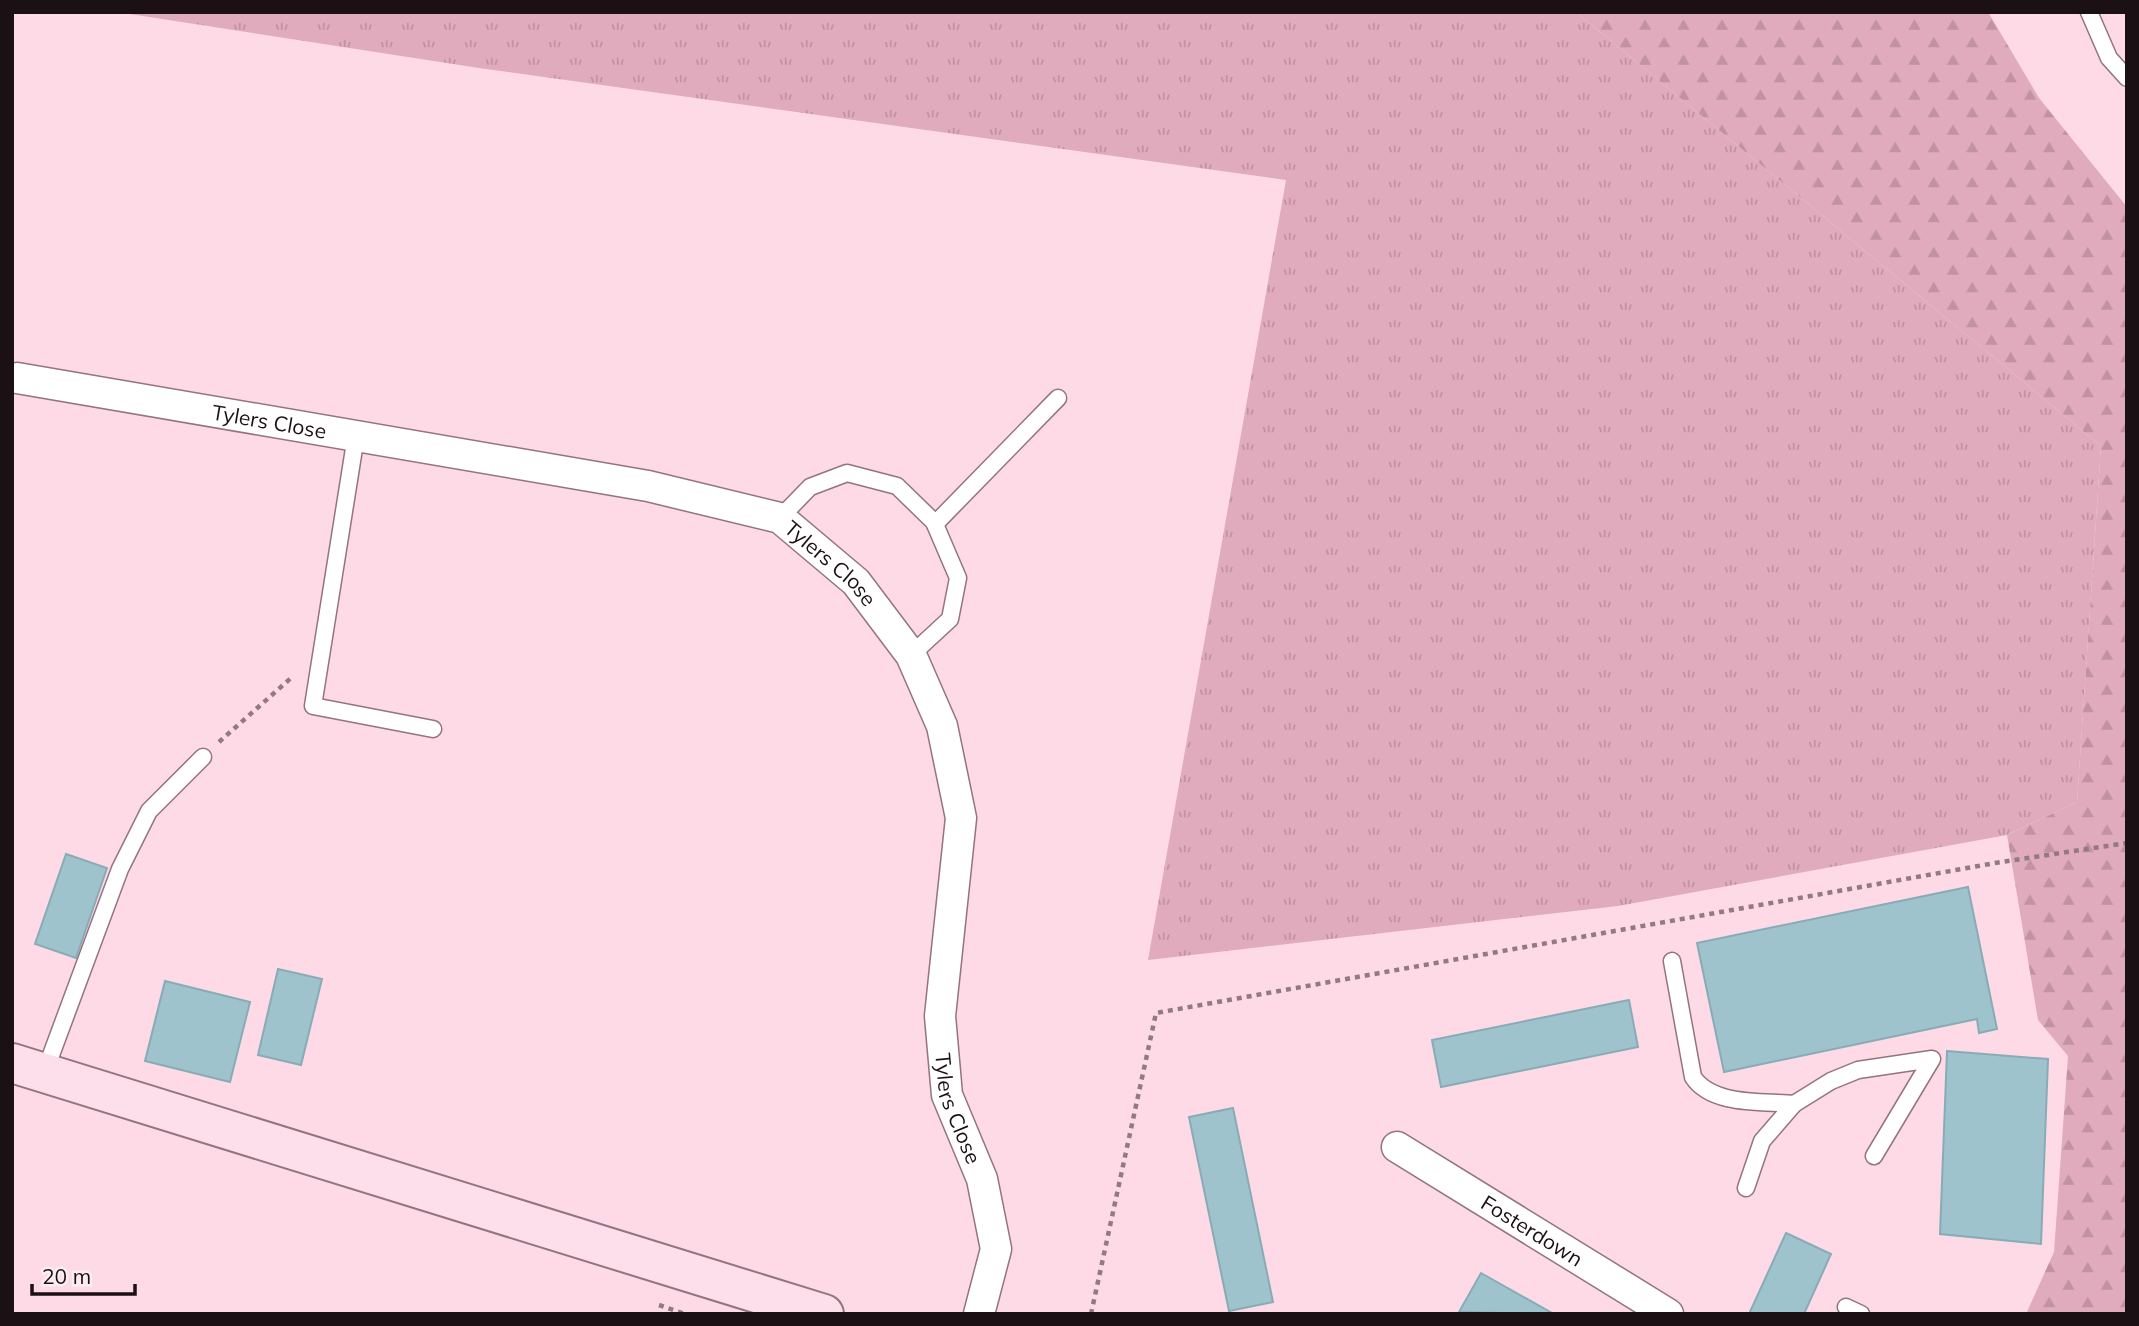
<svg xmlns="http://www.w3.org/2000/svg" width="2139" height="1326" font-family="Mulish,sans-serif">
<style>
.grass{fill:url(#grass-tufts)}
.forest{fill:url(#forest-firs)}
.building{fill:#9ec3cd;stroke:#88acb6;stroke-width:2}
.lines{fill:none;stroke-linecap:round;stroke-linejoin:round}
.service-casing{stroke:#93747f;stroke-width:19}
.minor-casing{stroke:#93747f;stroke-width:33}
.secondary-casing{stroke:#93747f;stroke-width:42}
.path{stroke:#927a82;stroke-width:4.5;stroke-dasharray:5 5;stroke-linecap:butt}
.service{stroke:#fff;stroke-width:16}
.minor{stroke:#fff;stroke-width:30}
.secondary{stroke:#fcdfea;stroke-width:38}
.labels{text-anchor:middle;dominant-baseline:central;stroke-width:5;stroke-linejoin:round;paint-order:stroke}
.street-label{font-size:21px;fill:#1b1014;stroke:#fcedf2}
</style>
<defs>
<pattern id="grass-tufts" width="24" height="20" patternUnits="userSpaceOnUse" patternTransform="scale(1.75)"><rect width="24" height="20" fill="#e0abbd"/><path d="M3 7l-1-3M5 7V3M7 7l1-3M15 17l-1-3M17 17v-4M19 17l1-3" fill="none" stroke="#c092a2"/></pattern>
<pattern id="forest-firs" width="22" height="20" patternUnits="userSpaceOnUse" patternTransform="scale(1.75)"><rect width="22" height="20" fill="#e0abbd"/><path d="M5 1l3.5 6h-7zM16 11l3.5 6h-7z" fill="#c092a2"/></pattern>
</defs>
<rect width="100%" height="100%" fill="#fddae5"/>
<polygon class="grass" points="117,12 1576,12 2101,446 2077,802 2007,835 1618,906 1148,960 1286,180 479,68"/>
<polygon class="forest" points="1576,12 1988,12 2039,98 2127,207 2127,1314 2026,1314 2054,1252 2068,1056 2038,1020 2007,835 2077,802 2101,446"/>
<g class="building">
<polygon points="66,854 107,868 76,958 35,944"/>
<polygon points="1968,887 1997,1029 1979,1033 1977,1019 1724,1072 1697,943"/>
<polygon points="278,969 322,979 301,1065 258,1055"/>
<polygon points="165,981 250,1002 230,1082 145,1061"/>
<polygon points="1629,1000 1638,1047 1441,1087 1432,1040"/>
<polygon points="1947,1051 2048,1059 2041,1244 1940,1234"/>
<polygon points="1233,1108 1273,1302 1229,1311 1189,1117"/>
<polygon points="1786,1233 1831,1254 1804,1314 1749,1314"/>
<polygon points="1481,1273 1554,1314 1459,1312"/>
</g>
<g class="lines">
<defs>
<g id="service">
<polyline points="2089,12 2109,58 2127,78"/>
<polyline points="356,436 313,706 433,729"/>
<polyline points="780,518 810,487 847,473 897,486 934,522 958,578 950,619 911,655"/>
<polyline points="935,524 1058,398"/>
<path d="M 1672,961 L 1693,1077 C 1712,1106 1763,1101 1794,1104"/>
<polyline points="44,1074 120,869 149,811 203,757"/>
<polyline points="1746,1188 1762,1141 1794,1104 1831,1081 1858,1070 1932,1059 1874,1156"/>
<polyline points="1846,1307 1861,1314"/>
</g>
<g id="minor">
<path id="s1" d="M 17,378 L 648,486 L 780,518 L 856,582 L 911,655 L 942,726 L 961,818 L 940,1016 L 947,1095 L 982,1179 L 996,1249 L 979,1314"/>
<path id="s2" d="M 1397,1147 L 1668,1314"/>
</g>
<polyline id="secondary" points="12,1063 824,1314"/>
</defs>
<use href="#service" class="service-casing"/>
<use href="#minor" class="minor-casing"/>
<use href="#secondary" class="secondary-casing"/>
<g class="path">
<polyline points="219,742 291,678"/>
<polyline points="659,1305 685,1314"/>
<polyline points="1091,1314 1156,1013 1995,863 2127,843"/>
</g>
<use href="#service" class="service"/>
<use href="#minor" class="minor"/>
<use href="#secondary" class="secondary"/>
</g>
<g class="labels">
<g class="street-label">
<text stroke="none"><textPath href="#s1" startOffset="256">Tylers Close</textPath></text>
<text stroke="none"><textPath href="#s1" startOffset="844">Tylers Close</textPath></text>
<text stroke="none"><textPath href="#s1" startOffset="1432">Tylers Close</textPath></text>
<text stroke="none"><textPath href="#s2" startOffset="159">Fosterdown</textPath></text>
</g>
</g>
<rect width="2139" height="1326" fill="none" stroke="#1b1014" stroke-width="28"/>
<path d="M32 1284v10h103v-10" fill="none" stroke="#1b1014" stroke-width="3.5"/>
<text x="42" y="1284" font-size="21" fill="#1b1014" stroke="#fcedf2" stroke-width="5" paint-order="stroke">20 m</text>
</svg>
